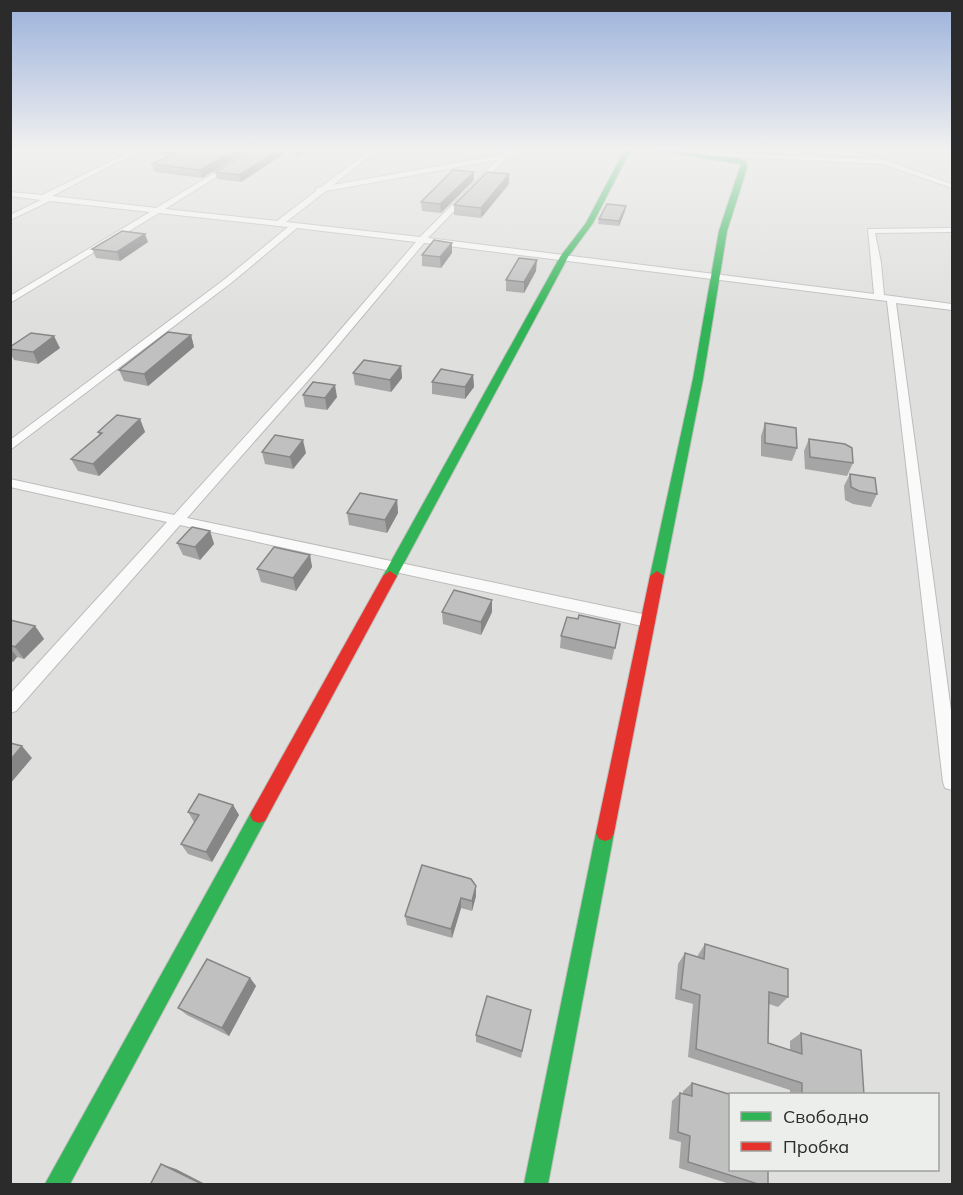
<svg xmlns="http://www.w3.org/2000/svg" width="963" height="1195" font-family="Mulish,sans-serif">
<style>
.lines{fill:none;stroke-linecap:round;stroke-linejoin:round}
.street-casing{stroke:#bcbdbb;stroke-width:2}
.fast-casing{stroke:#bcbdbb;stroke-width:2}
.jam-casing{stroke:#bcbdbb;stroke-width:2}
.street{fill:#fafafa;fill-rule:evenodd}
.fast{fill:#30b455;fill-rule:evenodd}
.jam{fill:#e5322d;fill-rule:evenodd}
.wall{fill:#a4a5a4}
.shaded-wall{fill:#868686}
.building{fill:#bfc0bf;stroke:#868686;stroke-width:1.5}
</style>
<rect width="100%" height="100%" fill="#dfe0de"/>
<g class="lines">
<defs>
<g id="street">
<polygon points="10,151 17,151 10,154"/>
<path d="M 132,151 L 139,151 L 52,196 L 156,208 L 251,151 L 258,151 L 165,209 L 277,221 L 316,191 L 316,188 L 321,187 L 369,151 L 376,151 L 333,185 L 501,155 L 506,151 L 512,151 L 510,154 L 538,151 L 506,158 L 428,238 L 874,294 L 868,229 L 952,228 L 952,232 L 875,233 L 881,263 L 884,295 L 952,304 L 952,310 L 896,303 L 952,718 L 952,790 L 945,788 L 943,782 L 887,301 L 424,243 L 319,368 L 187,518 L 647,615 L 652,617 L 655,621 L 652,625 L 647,627 L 180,525 L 16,711 L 10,713 L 10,694 L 167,522 L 10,487 L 10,479 L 174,515 L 311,364 L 416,242 L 297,228 L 231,283 L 10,450 L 10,440 L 225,279 L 288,227 L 159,213 L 10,303 L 10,296 L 150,212 L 50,201 L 10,220 L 10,215 L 41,200 L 10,196 L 10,192 L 42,195 ZM 497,160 L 420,237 L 286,222 L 326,191 Z"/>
<polygon points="697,152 873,159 876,157 952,184 952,188 883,164 699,155"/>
</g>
<g id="fast">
<polygon points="624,151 630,151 593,223 568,257 397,576 395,579 385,579 383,576 560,257 586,223"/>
<polygon points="656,151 671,151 738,158 746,162 747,168 727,231 703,379 664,576 657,581 650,576 693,379 719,231 741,164"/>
<polygon points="259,807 265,809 268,815 265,821 70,1184 45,1184 253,809"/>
<polygon points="605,825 611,827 614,833 548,1184 524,1184 596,833 599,827"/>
</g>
<g id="jam">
<polygon points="390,571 397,576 265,821 259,823 253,821 250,815 253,809 383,576"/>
<polygon points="657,571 664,576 614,833 611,839 605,841 599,839 596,833 650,576"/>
</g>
</defs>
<use href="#street" class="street-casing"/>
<use href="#fast" class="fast-casing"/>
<use href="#jam" class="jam-casing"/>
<use href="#street" class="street"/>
<use href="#fast" class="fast"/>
<use href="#jam" class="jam"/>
</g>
<g class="wall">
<polygon points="140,151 247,151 202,178 154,172 152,164 169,156 140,152"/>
<polygon points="284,154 241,182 217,179 215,172"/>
<polygon points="474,172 474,180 441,213 422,211 421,202"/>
<polygon points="509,174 509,184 481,218 454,215 454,205"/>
<polygon points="625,211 619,226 598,224 599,219"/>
<polygon points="148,242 120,261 96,258 92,249"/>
<polygon points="452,243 452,253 441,268 422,266 422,255"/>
<polygon points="536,271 524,293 506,291 506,280"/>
<polygon points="191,335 194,347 148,386 124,381 119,370"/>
<polygon points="10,347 60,348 38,364 14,360 10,353"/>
<polygon points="401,366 402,378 391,392 355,385 353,373"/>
<polygon points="473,375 474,387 465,399 432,394 432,382"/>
<polygon points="303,395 337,397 327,410 305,407"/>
<polygon points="140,419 145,432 99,476 78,471 71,459 99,435 98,432"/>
<polygon points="765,423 797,448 792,461 761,456 761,436"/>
<polygon points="809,439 853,463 847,476 805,469 804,451"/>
<polygon points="262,452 306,453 293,469 265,464"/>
<polygon points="850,474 877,494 871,507 853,504 845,500 844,486"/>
<polygon points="397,500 398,513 387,533 349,525 347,513"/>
<polygon points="210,531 214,544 200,560 183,555 177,543"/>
<polygon points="310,555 312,567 296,591 261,582 257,569"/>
<polygon points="442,612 492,612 481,635 443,624"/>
<polygon points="578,619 620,624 612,660 560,648 561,636"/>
<polygon points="10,620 35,626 44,639 24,659 17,657 13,662 10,661"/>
<polygon points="233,805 239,815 212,862 188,854 181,844 194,822 188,812"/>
<polygon points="476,886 476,896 472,911 461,908 452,938 407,925 405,916"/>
<polygon points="705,944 788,997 778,1007 769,1004 768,1043 790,1050 790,1041 801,1033 864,1095 790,1095 790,1090 688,1057 693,1004 675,999 678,964 685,953 697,957 698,955"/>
<polygon points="250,978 256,986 229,1036 187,1015 178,1008"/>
<polygon points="531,1010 521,1058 476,1042 476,1035"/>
<polygon points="692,1083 768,1185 733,1185 679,1168 681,1142 669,1139 672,1101 680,1093 683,1094 683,1091"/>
</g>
<g class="shaded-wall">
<polygon points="233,151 247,151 202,178 200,170"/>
<polygon points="278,151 283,151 284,154 241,182 239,175"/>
<polygon points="296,151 307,151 297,157"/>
<polygon points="474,172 474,180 441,213 440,204"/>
<polygon points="509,174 509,184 481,218 481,208"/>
<polygon points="626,206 625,211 619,226 619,221"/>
<polygon points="145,234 148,242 120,261 117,252"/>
<polygon points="452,243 452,253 441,268 440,257"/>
<polygon points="537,260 536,271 524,293 524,282"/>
<polygon points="191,335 194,347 148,386 144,374"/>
<polygon points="54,336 60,348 38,364 33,352"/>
<polygon points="401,366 402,378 391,392 390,380"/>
<polygon points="473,375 474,387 465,399 465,387"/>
<polygon points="335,385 337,397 327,410 325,398"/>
<polygon points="140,419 145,432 99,476 93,464"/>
<polygon points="303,440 306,453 293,469 290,457"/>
<polygon points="397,500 398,513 387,533 385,520"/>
<polygon points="210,531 214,544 200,560 195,547"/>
<polygon points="310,555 312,567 296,591 293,578"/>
<polygon points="492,600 492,612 481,635 481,622"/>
<polygon points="35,626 44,639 24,659 15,647"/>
<polygon points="10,648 17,657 13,662 10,658"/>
<polygon points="22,746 32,758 10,784 10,760"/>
<polygon points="233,805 239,815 212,862 206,852"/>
<polygon points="476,886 476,896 472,911 472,901"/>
<polygon points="461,898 461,908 452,938 451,929"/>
<polygon points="250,978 256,986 229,1036 222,1028"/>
<polygon points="161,1164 176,1169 207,1185 204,1185"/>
</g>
<g class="building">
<polygon points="180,151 233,151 200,170 152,164"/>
<polygon points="250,151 278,151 239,175 215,172"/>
<polygon points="453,170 474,172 440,204 421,202"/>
<polygon points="487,172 509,174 481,208 454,205"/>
<polygon points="607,204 626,206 619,221 599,219"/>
<polygon points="122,231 145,234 117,252 92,249"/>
<polygon points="434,240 452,243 440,257 422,255"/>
<polygon points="519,258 537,260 524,282 506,280"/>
<polygon points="168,332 191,335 144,374 119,370"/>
<polygon points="31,333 54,336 33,352 10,349 10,347"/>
<polygon points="364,360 401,366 390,380 353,373"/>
<polygon points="441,369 473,375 465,387 432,382"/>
<polygon points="313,382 335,385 325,398 303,395"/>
<polygon points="117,415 140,419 93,464 71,459 102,433 98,432"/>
<polygon points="765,423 796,428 797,448 765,443"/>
<polygon points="275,435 303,440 290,457 262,452"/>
<polygon points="809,439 845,444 852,448 853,463 810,457"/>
<polygon points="850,474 875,478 877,494 859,491 851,487"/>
<polygon points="360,493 397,500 385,520 347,513"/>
<polygon points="192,527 210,531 195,547 177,543"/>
<polygon points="274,547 310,555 293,578 257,569"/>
<polygon points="454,590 492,600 481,622 442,612"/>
<polygon points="579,615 620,624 615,648 561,636 567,617 578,619"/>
<polygon points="10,620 35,626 15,647 10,645"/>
<polygon points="10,743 22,746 10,760"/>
<polygon points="199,794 233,805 206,852 181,844 199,815 188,812"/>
<polygon points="422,865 471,879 476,886 472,901 461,898 451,929 405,916"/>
<polygon points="705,944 788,969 788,997 769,992 768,1043 802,1054 801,1033 861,1050 864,1095 804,1095 802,1094 802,1083 696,1049 700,995 681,989 685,953 704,959"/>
<polygon points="207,959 250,978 222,1028 178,1008"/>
<polygon points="487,996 531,1010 522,1051 476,1035"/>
<polygon points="692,1083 732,1095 730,1095 730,1170 768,1170 768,1185 761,1185 688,1162 690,1136 678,1132 680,1093 692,1096"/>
<polygon points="161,1164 204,1185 150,1185"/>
</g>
<linearGradient id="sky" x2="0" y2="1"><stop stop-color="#9bb1db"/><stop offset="0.47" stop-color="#f1f1f0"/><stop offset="1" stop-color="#f1f1f0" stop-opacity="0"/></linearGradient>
<rect width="963" height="318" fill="url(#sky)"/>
<rect width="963" height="1195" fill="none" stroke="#2a2b2a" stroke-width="24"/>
<rect x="729" y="1093" width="210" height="78" fill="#ebeeea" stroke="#9ea09d" stroke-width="1.5"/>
<rect x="741" y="1112" width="30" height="9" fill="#30b455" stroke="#9ea09d" stroke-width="1.5"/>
<text x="783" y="1123" font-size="18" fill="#2a2b2a">Свободно</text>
<rect x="741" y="1142" width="30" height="9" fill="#e5322d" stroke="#9ea09d" stroke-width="1.5"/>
<text x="783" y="1153" font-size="18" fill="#2a2b2a">Пробка</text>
</svg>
